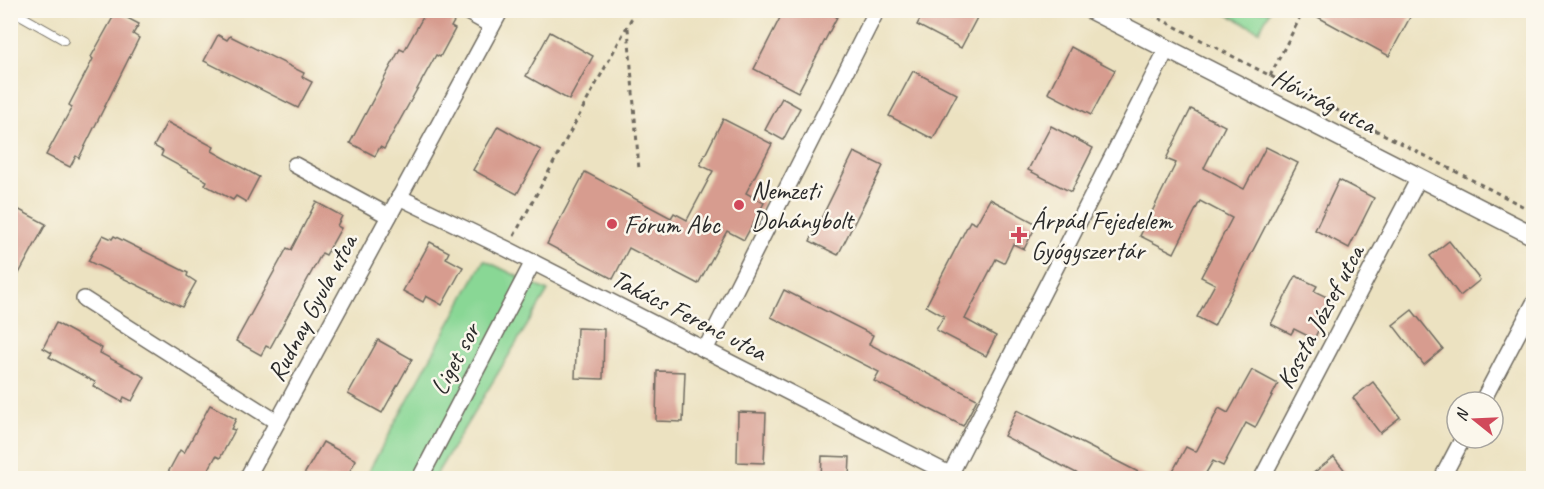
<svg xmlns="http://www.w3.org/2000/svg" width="1544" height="489" font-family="Caveat,sans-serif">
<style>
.green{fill:#89d795;stroke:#5a8160;stroke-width:1.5}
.building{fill:#d79c8f}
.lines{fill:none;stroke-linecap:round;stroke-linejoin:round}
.service-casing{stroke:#6f6b60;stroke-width:10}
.minor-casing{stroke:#6f6b60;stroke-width:18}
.tertiary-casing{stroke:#6f6b60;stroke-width:21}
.path{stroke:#6f6b60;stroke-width:3;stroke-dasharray:4.5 4.5;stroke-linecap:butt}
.service{stroke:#fff;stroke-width:8}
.minor{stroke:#fff;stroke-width:15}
.tertiary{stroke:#fff;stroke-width:18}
.poi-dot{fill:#d1495b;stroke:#fbf7ec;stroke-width:2}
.labels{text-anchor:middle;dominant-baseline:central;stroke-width:5;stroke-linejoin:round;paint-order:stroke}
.street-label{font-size:26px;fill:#2b2b2b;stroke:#fbf7ec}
.poi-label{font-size:26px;fill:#2b2b2b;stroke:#fbf7ec;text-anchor:start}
</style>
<rect width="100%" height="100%" fill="#fbf7ec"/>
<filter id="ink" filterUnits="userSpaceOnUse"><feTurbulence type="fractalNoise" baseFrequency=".0167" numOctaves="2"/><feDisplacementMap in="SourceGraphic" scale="12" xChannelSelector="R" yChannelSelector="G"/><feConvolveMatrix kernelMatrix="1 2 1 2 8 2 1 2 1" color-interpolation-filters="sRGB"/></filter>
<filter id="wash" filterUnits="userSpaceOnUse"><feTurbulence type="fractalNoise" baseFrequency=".008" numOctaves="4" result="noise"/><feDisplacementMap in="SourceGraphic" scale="24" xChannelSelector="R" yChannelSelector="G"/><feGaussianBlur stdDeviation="1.35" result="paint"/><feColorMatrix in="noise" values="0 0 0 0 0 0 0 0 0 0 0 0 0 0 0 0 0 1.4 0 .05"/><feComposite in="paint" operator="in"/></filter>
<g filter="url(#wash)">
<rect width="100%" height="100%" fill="#ece2c1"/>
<g class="green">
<polygon points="1221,11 1270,11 1259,31"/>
<polygon points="484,260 548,291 434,478 365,478"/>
</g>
<g id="blocks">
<g class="building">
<polygon points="427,10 442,10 456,18 451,27 455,29 440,57 436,55 384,149 380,147 375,156 350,143 400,49 404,51"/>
<polygon points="784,10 825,10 837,17 798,92 754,69"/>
<polygon points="925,10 981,10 961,48 917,25"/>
<polygon points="1305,10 1414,10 1389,56"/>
<polygon points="116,12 139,24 133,34 139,38 79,158 76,156 70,167 46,155 72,107 69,105 93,59 91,57"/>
<polygon points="550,32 593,56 569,100 526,76"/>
<polygon points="218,35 227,40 230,36 304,73 302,77 312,82 298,108 204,61"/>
<polygon points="1071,47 1115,70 1091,115 1048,93"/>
<polygon points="913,71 957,94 933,139 889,116"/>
<polygon points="782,98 800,108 783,140 765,130"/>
<polygon points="1191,109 1225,126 1204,168 1244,189 1266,147 1298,163 1214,326 1197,317 1215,284 1201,277 1232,218 1200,201 1174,253 1140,236 1176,163 1166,159"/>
<polygon points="723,119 772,144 746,193 764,203 744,240 727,231 698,284 629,248 613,279 547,244 585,172 671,218 674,213 687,220 713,171 700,165"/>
<polygon points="167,122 214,147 212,151 259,177 246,202 236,196 233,200 205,185 207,181 161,156 163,151 154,146"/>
<polygon points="498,126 541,150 517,194 473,170"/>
<polygon points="1051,126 1093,148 1071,192 1028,170"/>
<polygon points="854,152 883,166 838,255 810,241"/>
<polygon points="1339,180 1374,198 1349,248 1315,230"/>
<polygon points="990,199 1037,224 1024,249 1013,244 1004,263 996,259 965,319 996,336 986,356 936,330 944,316 926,306 970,221 976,224"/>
<polygon points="316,202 342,216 337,226 341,228 326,255 322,253 270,348 266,346 261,355 236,341 287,248 291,250"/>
<polygon points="10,205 46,224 10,290"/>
<polygon points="103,235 112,239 114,236 188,273 187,276 196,282 182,307 88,261"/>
<polygon points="1449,241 1480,280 1460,296 1430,256"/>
<polygon points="430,242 449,252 446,258 463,267 442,305 426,296 423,302 403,291"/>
<polygon points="1296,276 1317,286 1314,291 1333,300 1314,339 1294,329 1291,334 1271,324"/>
<polygon points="784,290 873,335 869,344 977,399 963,426 874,381 879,372 771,317"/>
<polygon points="1412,310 1443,349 1424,365 1393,325"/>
<polygon points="56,323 102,348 100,353 145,377 132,401 124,397 122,402 93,386 95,382 49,357 52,353 43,348"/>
<polygon points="577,328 604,329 603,379 575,378"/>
<polygon points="378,340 412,359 382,413 348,394"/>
<polygon points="1252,370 1278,384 1255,428 1246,423 1223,466 1213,461 1203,478 1169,478 1186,447 1196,452 1219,408 1228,413"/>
<polygon points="657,371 685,372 683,422 656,421"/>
<polygon points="1373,382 1400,417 1380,433 1353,398"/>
<polygon points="210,405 236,419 231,429 235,430 220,458 216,456 204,478 165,478 180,450 184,453"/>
<polygon points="1017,410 1150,478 1086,478 1004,436"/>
<polygon points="738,412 766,413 764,463 737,462"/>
<polygon points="323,442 356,460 346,478 302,478"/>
<polygon points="822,456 850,457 849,478 821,478"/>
<polygon points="1334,457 1351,478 1307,478"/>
</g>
</g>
</g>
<g filter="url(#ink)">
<use href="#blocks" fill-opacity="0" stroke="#6f6b60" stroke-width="1.5"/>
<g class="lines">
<defs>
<polyline id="service" points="11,10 64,40"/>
<g id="minor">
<polyline points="464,10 492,26"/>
<polyline points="295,165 389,216"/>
<polyline points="399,197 507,249 957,478"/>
<polyline points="84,299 277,422"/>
<polyline points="705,350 877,10"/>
<polyline points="1482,402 1534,303"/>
<polyline points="950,475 1167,49"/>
<polyline points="247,478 501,10"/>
<polyline points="420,478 533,262"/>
<polyline points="1262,478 1419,178"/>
<polyline points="1442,478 1463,438"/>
</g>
<polyline id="tertiary" points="1091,10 1534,236"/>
</defs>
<use href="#service" class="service-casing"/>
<use href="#minor" class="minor-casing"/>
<use href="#tertiary" class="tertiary-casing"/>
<g class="path">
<polyline points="1143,10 1534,212"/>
<polyline points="628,28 639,170"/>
<polyline points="1270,76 1304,10"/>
<polyline points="514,236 636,10"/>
</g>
<use href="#service" class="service"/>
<use href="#minor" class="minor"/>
<use href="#tertiary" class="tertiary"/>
</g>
</g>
<g class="poi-dot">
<circle cx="739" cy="205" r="6"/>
<circle cx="612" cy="224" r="6"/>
<path d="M1016 226h6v6h6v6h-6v6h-6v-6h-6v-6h6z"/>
</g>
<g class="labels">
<g class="street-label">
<text transform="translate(1324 101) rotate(27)">Hóvirág utca</text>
<text transform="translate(312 308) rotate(-62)">Rudnay Gyula utca</text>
<text transform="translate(689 315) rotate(27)">Takács Ferenc utca</text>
<text transform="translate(1320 317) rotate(-62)">Koszta József utca</text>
<text transform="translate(455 359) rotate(-62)">Liget sor</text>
</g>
<g class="poi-label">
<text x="751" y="190">Nemzeti<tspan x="751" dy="30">Dohánybolt</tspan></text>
<text x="1031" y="220">Árpád Fejedelem<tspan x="1031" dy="30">Gyógyszertár</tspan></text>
<text x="624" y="224">Fórum Abc</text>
</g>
</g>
<rect width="1544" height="489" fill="none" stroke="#fbf7ec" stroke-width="36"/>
<g transform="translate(1475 420) rotate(288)"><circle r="28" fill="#fbf7ec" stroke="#a8a59f" stroke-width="1.5"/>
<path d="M0-4.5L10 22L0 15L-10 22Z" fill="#d1495b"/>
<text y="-9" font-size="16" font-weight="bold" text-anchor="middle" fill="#2b2b2b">N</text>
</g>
</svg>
